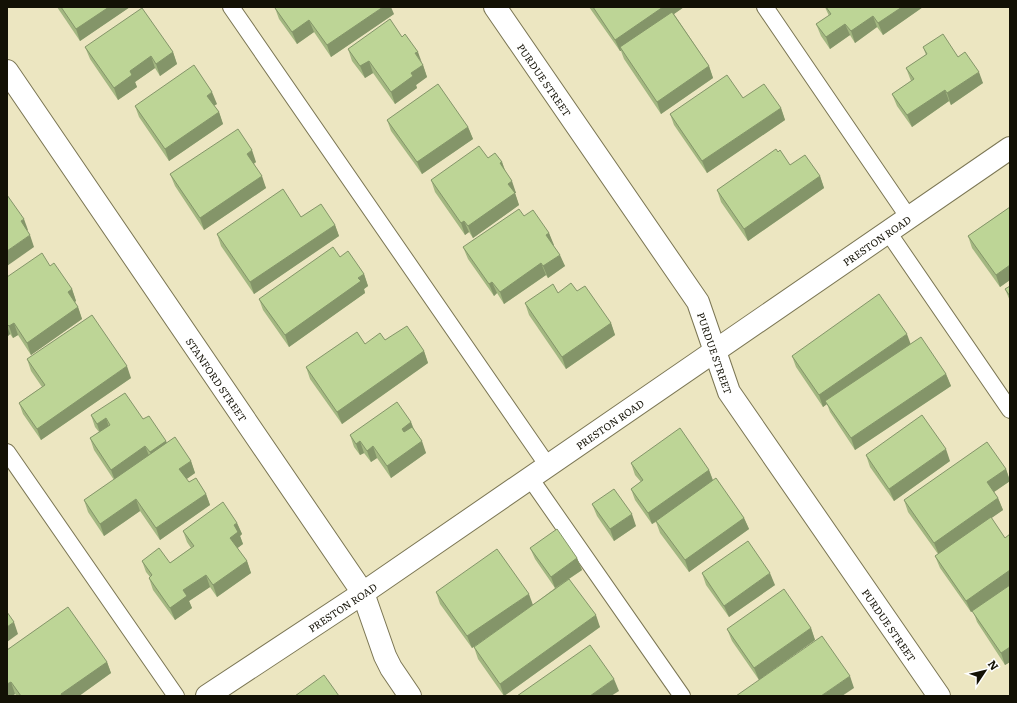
<svg xmlns="http://www.w3.org/2000/svg" width="1017" height="703" font-family="Literata,serif">
<style>
.lines{fill:none;stroke-linecap:round;stroke-linejoin:round}
.service-casing{stroke:#7b7654;stroke-width:18}
.minor-casing{stroke:#7b7654;stroke-width:24}
.secondary-casing{stroke:#7b7654;stroke-width:24}
.service{stroke:#fff;stroke-width:16}
.minor{stroke:#fff;stroke-width:22}
.secondary{stroke:#fff;stroke-width:22}
.wall{fill:#a3b781}
.shaded-wall{fill:#849569}
.building{fill:#bdd596;stroke:#849569}
.labels{text-anchor:middle;dominant-baseline:central;stroke-width:3;stroke-linejoin:round;paint-order:stroke}
.street-label{font-size:10px;fill:#131105;stroke:#fff}
</style>
<rect width="100%" height="100%" fill="#ece6c1"/>
<g class="lines">
<defs>
<g id="service">
<polyline points="231,7 548,466"/>
<polyline points="765,7 909,218"/>
<polyline points="888,232 1010,410"/>
<polyline points="7,452 176,696"/>
<polyline points="530,478 682,696"/>
</g>
<g id="minor">
<path id="s1" d="M 495,7 L 698,302 L 729,392 L 939,696"/>
<path id="s2" d="M 7,71 L 363,593 L 385,656 L 391,668 L 410,696"/>
</g>
<g id="secondary">
<path id="s3" d="M 207,696 L 363,593 L 1010,148"/>
</g>
</defs>
<use href="#service" class="service-casing"/>
<use href="#minor" class="minor-casing"/>
<use href="#secondary" class="secondary-casing"/>
<use href="#service" class="service"/>
<use href="#minor" class="minor"/>
<use href="#secondary" class="secondary"/>
</g>
<g class="wall">
<polygon points="57,7 130,7 80,41"/>
<polygon points="589,7 684,7 674,14 709,66 713,78 661,114 624,59 621,51 620,51"/>
<polygon points="825,7 923,7 883,35 877,27 855,43 850,35 830,49 821,36 816,24 829,16"/>
<polygon points="275,8 394,14 331,57 314,32 297,44 279,19"/>
<polygon points="402,37 423,65 427,77 416,85 417,88 395,104 373,73 365,78 352,61 348,49"/>
<polygon points="85,47 173,52 177,64 160,76 155,68 135,82 137,87 118,100 90,59"/>
<polygon points="923,47 958,57 983,83 951,105 949,101 912,127 897,106 892,94 911,81 906,68 926,55"/>
<polygon points="743,98 781,108 785,120 707,173 674,125 670,114"/>
<polygon points="217,104 214,106 219,112 223,124 169,161 139,117 135,106"/>
<polygon points="387,120 468,127 473,139 422,174 391,131"/>
<polygon points="778,152 790,165 820,176 824,188 748,241 721,202 717,190"/>
<polygon points="488,158 502,162 505,170 516,193 515,193 519,205 473,238 469,232 465,235 435,192 431,180"/>
<polygon points="256,162 254,164 266,188 204,230 175,186 170,174"/>
<polygon points="1010,207 1010,280 1000,287 972,248 968,236"/>
<polygon points="524,216 549,233 553,245 565,266 548,278 546,275 504,304 497,293 494,296 468,259 463,247"/>
<polygon points="301,217 335,225 339,236 254,294 221,246 217,234"/>
<polygon points="340,257 364,274 368,286 364,289 365,293 289,347 263,310 259,299"/>
<polygon points="50,266 72,289 76,301 75,302 78,307 82,319 31,355 18,335 13,338 10,334 7,337 7,277"/>
<polygon points="1010,286 1010,301 1005,289"/>
<polygon points="577,291 611,323 615,335 566,369 529,315 525,303 558,293"/>
<polygon points="385,340 424,351 428,363 342,424 310,379 306,367"/>
<polygon points="911,344 946,374 951,386 855,450 830,412 827,404 823,407 796,367 792,356"/>
<polygon points="27,359 131,378 41,440 23,414 19,403 42,387 31,371"/>
<polygon points="91,415 143,419 166,441 167,443 191,461 195,473 186,479 189,482 206,494 210,505 160,540 140,511 104,536 88,512 84,500 114,480 94,450 90,438 99,432 95,427"/>
<polygon points="411,422 414,429 426,453 391,478 377,458 371,462 364,453 360,455 354,447 350,435"/>
<polygon points="866,455 950,461 894,501 870,467"/>
<polygon points="631,463 709,470 713,480 744,518 749,529 689,572 660,533 656,522 652,524 635,500 631,489 641,482 635,475"/>
<polygon points="1006,469 1010,481 994,492 998,498 1003,510 991,518 1005,538 1010,534 1010,662 1005,665 977,622 973,611 971,612 940,568 935,556 938,554 908,512 904,500"/>
<polygon points="592,504 636,526 614,541 597,516"/>
<polygon points="237,523 242,534 240,536 243,544 237,548 247,561 251,573 217,597 210,587 189,601 192,608 175,620 153,590 149,578 150,577 146,572 142,561 170,563 191,548 187,542 183,531"/>
<polygon points="530,548 577,558 582,570 569,579 600,627 504,696 478,659 474,647 495,632 472,648 440,604 436,592 533,605 555,588 535,559"/>
<polygon points="702,573 775,585 729,617 706,585"/>
<polygon points="811,628 815,640 759,680 732,641 727,629"/>
<polygon points="7,650 107,662 111,673 79,696 17,696 15,694 12,696 7,696"/>
</g>
<g class="shaded-wall">
<polygon points="109,7 130,7 80,41 76,29"/>
<polygon points="383,7 391,7 394,14 331,57 327,45"/>
<polygon points="663,7 684,7 622,50 620,47 621,51 620,51 615,40"/>
<polygon points="902,7 923,7 883,35 878,23"/>
<polygon points="873,16 877,27 855,43 851,31"/>
<polygon points="309,20 314,32 297,44 292,32"/>
<polygon points="845,24 850,35 830,49 826,37"/>
<polygon points="173,52 177,64 160,76 156,64"/>
<polygon points="418,52 422,63 415,53"/>
<polygon points="151,56 155,68 135,82 137,87 118,100 114,88 130,71"/>
<polygon points="369,61 373,73 365,78 360,66"/>
<polygon points="423,65 427,77 416,85 417,88 395,104 391,92 411,73"/>
<polygon points="709,66 713,78 661,114 657,102"/>
<polygon points="979,72 983,83 951,105 947,93"/>
<polygon points="945,90 949,101 912,127 907,115"/>
<polygon points="212,92 217,104 211,107 207,96"/>
<polygon points="781,108 785,120 707,173 702,161"/>
<polygon points="219,112 223,124 169,161 165,149"/>
<polygon points="468,127 473,139 422,174 417,162"/>
<polygon points="252,150 256,162 251,165 247,154"/>
<polygon points="502,162 506,174 500,163"/>
<polygon points="262,176 266,188 204,230 200,218"/>
<polygon points="820,176 824,188 748,241 744,229"/>
<polygon points="512,181 516,193 515,193 519,205 473,238 468,226 508,184"/>
<polygon points="24,219 28,230 25,233 21,221"/>
<polygon points="464,221 469,232 465,235 461,223"/>
<polygon points="335,225 339,236 254,294 250,282"/>
<polygon points="549,233 554,245 551,247 546,235"/>
<polygon points="30,235 34,247 7,266 7,251"/>
<polygon points="560,255 565,266 548,278 543,266"/>
<polygon points="541,263 546,275 504,304 500,292"/>
<polygon points="1010,265 1010,280 1000,287 996,275"/>
<polygon points="364,274 368,286 364,289 365,293 289,347 285,335"/>
<polygon points="492,282 497,293 494,296 489,284"/>
<polygon points="72,289 76,301 72,304 68,292"/>
<polygon points="78,307 82,319 31,355 27,343"/>
<polygon points="14,323 18,335 13,338 9,326"/>
<polygon points="611,323 615,335 566,369 562,357"/>
<polygon points="7,326 10,334 7,337"/>
<polygon points="907,334 911,345 825,401 827,404 823,407 819,395"/>
<polygon points="424,351 428,363 342,424 337,412"/>
<polygon points="127,366 131,378 41,440 37,429"/>
<polygon points="946,374 951,386 855,450 851,438"/>
<polygon points="106,418 110,430 101,436 97,424"/>
<polygon points="411,422 415,434 406,441 402,429"/>
<polygon points="166,441 170,453 154,464 150,452"/>
<polygon points="360,441 364,453 360,455 356,444"/>
<polygon points="422,441 426,453 391,478 387,466"/>
<polygon points="145,446 150,458 115,481 111,470"/>
<polygon points="373,446 377,458 371,462 367,451"/>
<polygon points="946,449 950,461 894,501 889,489"/>
<polygon points="191,461 195,473 184,481 179,469"/>
<polygon points="1006,469 1010,481 991,494 987,482"/>
<polygon points="709,470 713,481 652,524 648,513"/>
<polygon points="206,494 210,505 160,540 156,528"/>
<polygon points="998,498 1003,510 939,555 934,543"/>
<polygon points="136,499 140,511 104,536 100,524"/>
<polygon points="632,514 636,526 614,541 610,529"/>
<polygon points="744,518 749,529 689,572 685,560"/>
<polygon points="237,523 242,534 240,536 243,544 235,550 230,538 234,525"/>
<polygon points="577,558 582,570 555,588 551,577"/>
<polygon points="247,561 251,573 217,597 213,585"/>
<polygon points="1010,570 1010,585 971,612 966,601"/>
<polygon points="770,573 775,585 729,617 724,606"/>
<polygon points="206,575 210,587 189,601 192,608 175,620 170,608 183,590"/>
<polygon points="529,594 533,605 472,648 467,636"/>
<polygon points="596,615 600,627 504,696 500,684"/>
<polygon points="14,622 18,634 7,642 7,627"/>
<polygon points="811,628 815,640 759,680 754,668"/>
<polygon points="1010,647 1010,662 1005,665 1001,653"/>
<polygon points="107,662 111,673 79,696 61,696 61,694"/>
<polygon points="850,676 854,688 842,696 821,696"/>
<polygon points="614,679 619,691 611,696 590,696"/>
<polygon points="11,682 15,694 12,696 7,696 7,684"/>
</g>
<g class="building">
<polygon points="61,7 109,7 76,29"/>
<polygon points="276,7 383,7 327,45 309,20 292,32 275,8"/>
<polygon points="593,7 663,7 615,40"/>
<polygon points="826,7 902,7 878,23 873,16 851,31 845,24 826,37 816,24 831,14"/>
<polygon points="142,8 173,52 156,64 151,56 130,71 132,75 114,88 85,47"/>
<polygon points="672,12 709,66 657,102 620,47"/>
<polygon points="390,19 402,37 405,34 418,52 415,53 423,65 411,73 413,76 391,92 369,61 360,66 348,49"/>
<polygon points="943,34 958,57 965,52 979,72 947,93 945,90 907,115 892,94 914,79 906,68 927,54 923,47"/>
<polygon points="194,65 212,92 207,96 219,112 165,149 135,106"/>
<polygon points="727,75 743,98 764,84 781,108 702,161 670,114"/>
<polygon points="438,84 468,127 417,162 387,120"/>
<polygon points="238,129 252,150 247,154 262,176 200,218 170,174"/>
<polygon points="479,146 488,158 495,153 502,162 500,163 512,181 508,184 515,193 468,226 464,221 461,223 431,180"/>
<polygon points="776,149 778,152 780,150 790,165 805,155 820,176 744,229 717,190"/>
<polygon points="283,189 301,217 321,204 335,225 250,282 217,234"/>
<polygon points="7,195 24,219 21,221 30,235 7,251"/>
<polygon points="1010,207 1010,265 996,275 968,236"/>
<polygon points="519,209 524,216 533,210 549,233 546,235 560,255 543,266 541,263 500,292 492,282 489,284 463,247"/>
<polygon points="333,247 340,257 348,251 364,274 358,278 361,281 285,335 259,299"/>
<polygon points="42,253 50,266 54,263 72,289 68,292 78,307 27,343 14,323 9,326 7,324 7,277"/>
<polygon points="571,283 577,291 585,286 611,323 562,357 525,303 553,284 558,293"/>
<polygon points="1010,286 1010,296 1005,289"/>
<polygon points="879,294 907,334 819,395 792,356"/>
<polygon points="92,315 127,366 37,429 19,403 45,385 27,359"/>
<polygon points="407,326 424,351 337,412 306,367 357,332 365,344 380,333 385,340"/>
<polygon points="921,337 946,374 851,438 825,401"/>
<polygon points="125,393 143,419 149,416 166,441 150,452 145,446 111,470 90,438 110,425 106,418 97,424 91,415"/>
<polygon points="397,402 411,422 402,429 404,432 412,427 422,441 387,466 373,446 367,451 360,441 356,444 350,435"/>
<polygon points="922,415 946,449 889,489 866,455"/>
<polygon points="680,428 709,470 648,513 631,489 643,480 631,463"/>
<polygon points="175,437 191,461 179,469 189,482 196,478 206,494 156,528 136,499 100,524 84,500"/>
<polygon points="987,442 1006,469 987,482 998,498 934,543 904,500"/>
<polygon points="716,478 744,518 685,560 656,521"/>
<polygon points="614,489 632,514 610,529 592,504"/>
<polygon points="223,502 237,523 234,525 238,532 230,538 247,561 213,585 206,575 183,590 187,596 170,608 149,578 152,575 142,561 159,548 170,563 194,546 183,531"/>
<polygon points="991,517 1005,538 1010,534 1010,570 966,601 935,556"/>
<polygon points="557,529 577,558 551,577 530,548"/>
<polygon points="748,541 770,573 724,606 702,573"/>
<polygon points="497,549 529,594 467,636 436,592"/>
<polygon points="569,579 596,615 500,684 474,647"/>
<polygon points="1010,585 1010,647 1001,653 972,611"/>
<polygon points="784,589 811,628 754,668 727,629"/>
<polygon points="68,607 107,662 61,694 62,696 21,696 11,682 7,684 7,650"/>
<polygon points="7,612 14,622 7,627"/>
<polygon points="822,636 850,676 821,696 736,696"/>
<polygon points="590,645 614,679 590,696 517,696"/>
<polygon points="324,675 339,696 295,696"/>
</g>
<g class="labels">
<g class="street-label">
<text stroke="none"><textPath href="#s1" startOffset="88">PURDUE STREET</textPath></text>
<text stroke="none"><textPath href="#s3" startOffset="810">PRESTON ROAD</textPath></text>
<text stroke="none"><textPath href="#s1" startOffset="412">PURDUE STREET</textPath></text>
<text stroke="none"><textPath href="#s2" startOffset="373">STANFORD STREET</textPath></text>
<text stroke="none"><textPath href="#s3" startOffset="486">PRESTON ROAD</textPath></text>
<text stroke="none"><textPath href="#s3" startOffset="162">PRESTON ROAD</textPath></text>
<text stroke="none"><textPath href="#s1" startOffset="736">PURDUE STREET</textPath></text>
</g>
</g>
<rect width="1017" height="703" fill="none" stroke="#131105" stroke-width="16"/>
<g transform="translate(985 671) rotate(55)" stroke="#ffffff" stroke-width="3" paint-order="stroke">
<path d="M0-3L7 15L0 10L-7 15Z" fill="#131105"/>
<text y="-6" font-size="11" font-weight="bold" text-anchor="middle" fill="#131105">N</text>
</g>
</svg>
